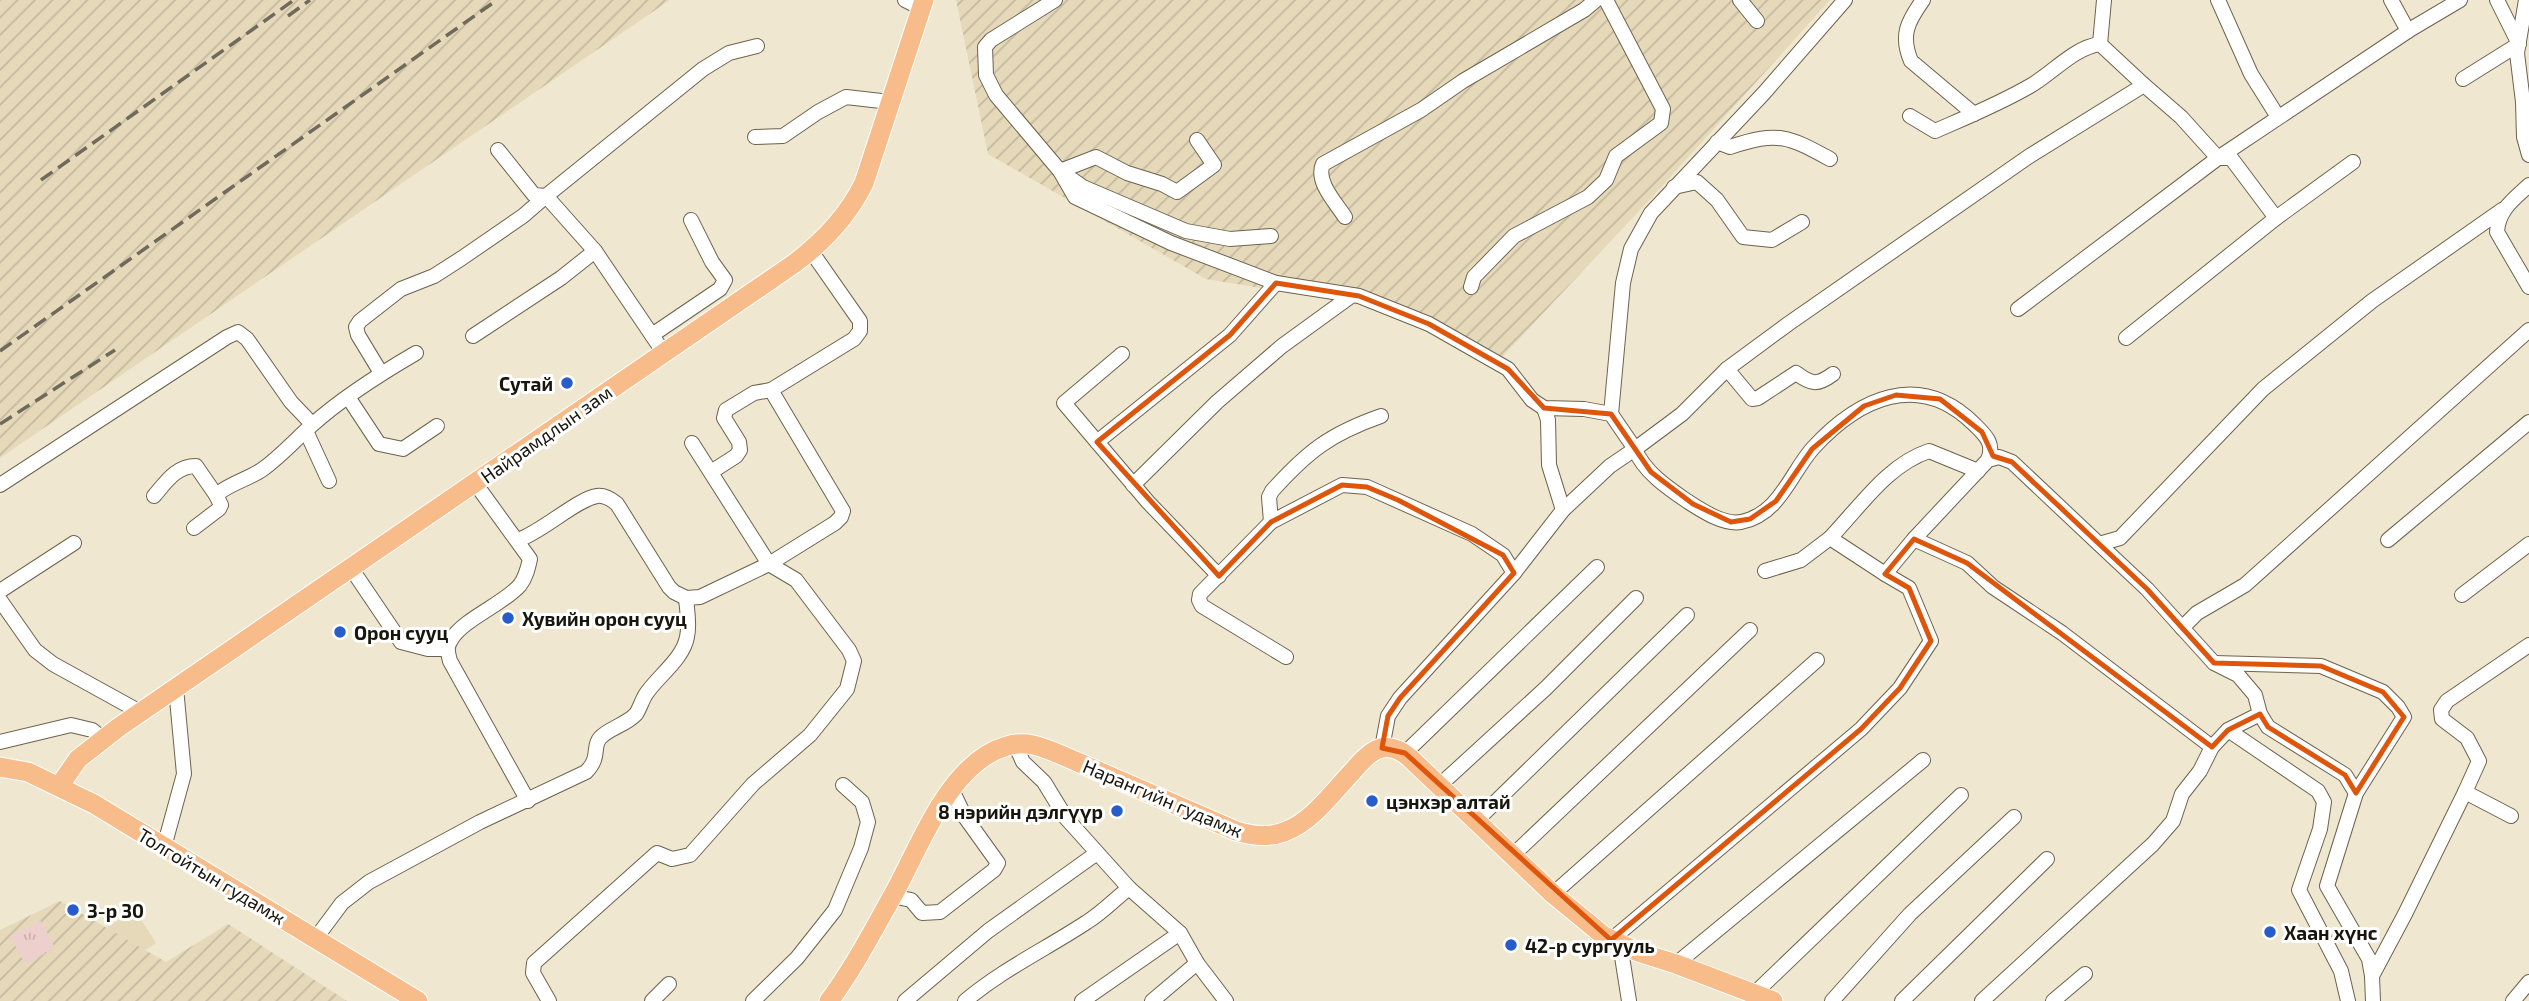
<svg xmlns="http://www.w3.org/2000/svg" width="2529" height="1001" font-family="'Exo 2',sans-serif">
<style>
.built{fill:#e5d9ba}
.industrial{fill:url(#industrial-furrows)}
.park{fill:url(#park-tufts)}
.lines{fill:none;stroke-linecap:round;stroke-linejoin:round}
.minor-casing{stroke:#6b634e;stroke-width:16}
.major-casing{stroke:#fff;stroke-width:21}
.minor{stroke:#fff;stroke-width:14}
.major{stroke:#f8bc8b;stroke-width:19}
.rail{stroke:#6f6a5c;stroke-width:3.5;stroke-dasharray:14 7;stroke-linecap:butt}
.marked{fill:none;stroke:#de560c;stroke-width:5;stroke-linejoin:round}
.poi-dot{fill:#275cca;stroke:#fff;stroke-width:2.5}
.labels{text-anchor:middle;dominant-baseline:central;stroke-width:6;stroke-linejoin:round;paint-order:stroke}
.poi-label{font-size:19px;font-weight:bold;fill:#18150d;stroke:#fff;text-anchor:start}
.street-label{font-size:19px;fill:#18150d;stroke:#fff}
</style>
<defs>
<pattern id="industrial-furrows" width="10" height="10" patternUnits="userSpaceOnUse" patternTransform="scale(1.75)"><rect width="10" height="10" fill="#e5d9ba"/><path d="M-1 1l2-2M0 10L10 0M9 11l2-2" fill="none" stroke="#c4b99f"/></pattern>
<pattern id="park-tufts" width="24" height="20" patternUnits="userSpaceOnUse" patternTransform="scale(1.75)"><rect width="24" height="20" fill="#edcfcd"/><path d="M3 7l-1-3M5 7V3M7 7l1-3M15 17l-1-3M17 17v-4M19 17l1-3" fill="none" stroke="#cab1af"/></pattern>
</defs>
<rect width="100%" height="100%" fill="#efe7cf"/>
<polygon class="built" points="135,910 156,943 81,992 60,957"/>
<g class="industrial">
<polygon points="0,0 670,0 0,458"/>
<polygon points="956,0 1830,0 1655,194 1502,357 1360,304 1206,279 988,154"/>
<polygon points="60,901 166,962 228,924 347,1001 0,1001 0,930"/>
</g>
<polygon class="park" points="41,921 55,948 25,964 10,936"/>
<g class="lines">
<defs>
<g id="minor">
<polyline points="905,0 921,8"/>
<polyline points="1055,0 991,40 985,47 986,75 996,95 1060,171 1075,197 1171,243 1276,283 1359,296 1429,324 1508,369 1532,400 1544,408 1584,409 1611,414 1635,449 1682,414 1727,369 1788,324 2028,157 2144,85 2181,117 2218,158 2411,29 2460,0"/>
<polyline points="1740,0 1757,21"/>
<path d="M 1923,0 C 1908,21 1900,35 1911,61 L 1974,114"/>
<polyline points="2218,0 2251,74 2278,117"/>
<polyline points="2391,0 2408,31"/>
<polyline points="2526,0 2517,53 2523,102 2524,137 2529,155"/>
<polyline points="2100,44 2104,0"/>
<polyline points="2463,79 2519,44 2497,0"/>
<path d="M 1910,116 L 1935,131 C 1967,117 1999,104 2030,86 C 2053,73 2073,48 2100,44 L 2144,85"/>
<polyline points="755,137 783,136 818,112 846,97 890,102"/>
<polyline points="1197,140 1214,165 1177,192 1162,184 1127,173 1096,157 1060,171 1083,187 1186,231 1230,239 1271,236"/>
<path d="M 1717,142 L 1730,147 C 1778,131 1788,136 1830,159"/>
<polyline points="498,150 534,195 546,196"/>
<path d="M 2529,185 C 2514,199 2498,210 2497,232 L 2529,287"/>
<polyline points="1674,187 1697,182 1717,200 1743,237 1772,240 1802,222"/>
<path d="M 1345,217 C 1336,203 1315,181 1323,164 L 1421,110 L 1463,81 L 1584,10 L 1596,0"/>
<polyline points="2276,218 2353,162"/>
<polyline points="1471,287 1474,277 1514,236 1588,197 1606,180 1616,156 1661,123 1663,109 1606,0"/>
<polyline points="2018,309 2218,158 2231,158 2276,218 2126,338"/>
<polyline points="652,335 720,289 725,280 712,262 691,220"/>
<polyline points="473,336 561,278 595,251"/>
<polyline points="664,353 595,251 546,196 703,69 729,53 757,46"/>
<polyline points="1122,354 1064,403 1148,502 1219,576"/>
<path d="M 1727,369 L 1752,399 L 1758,398 L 1796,373 C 1811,384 1817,386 1833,374"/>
<polyline points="381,373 358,335 356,327 360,321 401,289 434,276 462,258 523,216 546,196"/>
<polyline points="348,397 379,444 403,449 437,426"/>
<polyline points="1611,414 1623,283 1631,249 1651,213 1764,93 1845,0"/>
<polyline points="306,431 329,481"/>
<polyline points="1097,442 1230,335 1276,283"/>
<polyline points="711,472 736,456 740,450 739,442 724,418 726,410 754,393 771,390 854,339 860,331 860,321 855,314 811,251"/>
<path d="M 475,483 L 530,559 C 528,568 526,577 520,585 C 504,604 463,619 451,640 C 446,647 448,653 450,661 L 528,801"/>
<polyline points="0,485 227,337 238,332 247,339 291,402 312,424"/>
<polyline points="1133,485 1217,402 1282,346 1351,296"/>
<path d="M 154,496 C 166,482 176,466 196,466 L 216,495 C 230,483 249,479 263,469 C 281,456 296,439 312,425 C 343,397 380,374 416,353"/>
<path d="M 1563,510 L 1610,466 L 1635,449 C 1643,471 1668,488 1687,501 C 1701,510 1723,525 1741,522 C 1780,514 1790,474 1813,448 C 1859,398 1919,370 1974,424 C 1985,435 1995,443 1988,460"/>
<path d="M 1271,522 L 1269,497 L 1272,491 C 1308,451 1330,434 1381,416"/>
<polyline points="194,528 219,509 221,505 216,495"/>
<path d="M 1830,538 C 1860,507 1887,465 1929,451 L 1978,471"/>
<polyline points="1914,539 1967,563 1993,587 2062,633 2212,747 2228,730 2260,714"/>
<path d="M 518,540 C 542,532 577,499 597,496 C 605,495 611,499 617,504 L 669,587 L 674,592 L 686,598 L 700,597 L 769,564 L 835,523 L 841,517 L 843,511 L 771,390"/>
<polyline points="2388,540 2529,422"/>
<polyline points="2099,544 2147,589 2214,663 2238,675 2255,695 2260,714 2268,727 2345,775 2356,793"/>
<polyline points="351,568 401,642 428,649 447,649"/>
<polyline points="1765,571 1801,560 1830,538 1885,574"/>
<polyline points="1514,573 1563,510 1549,465 1548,420 1544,408"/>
<polyline points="0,591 74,543"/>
<polyline points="2462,595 2529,544"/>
<polyline points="0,600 35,650 53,664 140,712"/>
<polyline points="2182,628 2197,613 2245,585 2529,330"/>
<polyline points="1286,657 1202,606 1199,600 1200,594 1271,522 1342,485 1367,487 1472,534 1503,555 1514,573 1400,698 1388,716 1382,748"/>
<polyline points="2214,663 2321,666 2383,692 2398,707 2404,717 2356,793 2327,886 2369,959 2372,976"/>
<polyline points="2228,730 2318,791 2324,802 2320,829 2299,890 2341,971 2348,1001"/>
<polyline points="0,742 71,725 92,730 103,739"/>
<polyline points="1015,744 1023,762 1044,782 1066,818 1129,888 1180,933 1197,963 1226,1001"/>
<polyline points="1405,753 1597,567"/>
<polyline points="1440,785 1546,688 1636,598"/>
<polyline points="2465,792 2479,761 2467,738 2442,719 2441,710 2447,701 2529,645"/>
<polyline points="1477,820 1687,615"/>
<polyline points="164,847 184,774 176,688"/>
<polyline points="1513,855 1750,630"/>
<polyline points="1553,894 1817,660"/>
<polyline points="892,896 911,900 922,913 940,912 994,870 998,863 965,817 952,790"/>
<path d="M 316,938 L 342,903 L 369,882 L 480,822 L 586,772 C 601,757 592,747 600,738 C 609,728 626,725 636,714 C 640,708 642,700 646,694 C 658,676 683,659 687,637 C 690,624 687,611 686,598"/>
<polyline points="1611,940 1861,729 1900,688 1931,641 1909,588 1885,574 1914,539 1988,460 1999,457 2012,462 2099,544 2120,538 2263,389 2372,301 2502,210"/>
<polyline points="1620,944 1629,1001"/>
<polyline points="1676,964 1923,760"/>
<polyline points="1754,994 1961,795"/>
<polyline points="549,1001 533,973 534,963 657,853 672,859 690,855 753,784 810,735 847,689 854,661 849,650 796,580 769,564 692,443"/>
<polyline points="652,1001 669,984"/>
<polyline points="753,1001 797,958 835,910 861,848 868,822 862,802 843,785"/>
<polyline points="905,1001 988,931 1097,853"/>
<path d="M 965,1001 C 1003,969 1046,949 1087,922 C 1102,913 1115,899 1129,888"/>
<polyline points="1082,1001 1180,933"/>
<polyline points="1152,1001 1197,963"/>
<polyline points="1832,1001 1910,914 2014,817"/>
<polyline points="1902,1001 2047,859"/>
<polyline points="1982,1001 2153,844 2173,821 2182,794 2200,771 2212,747"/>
<polyline points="2053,1001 2085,974"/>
<polyline points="2373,1001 2372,976 2405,914 2465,792 2511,816"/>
<polyline points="2513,1001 2529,982"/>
</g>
<g id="major">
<polyline points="0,767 28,772 94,804 418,1001"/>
<path d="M 60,785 L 78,759 L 119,727 L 795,263 C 824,241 848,216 864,183 L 924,0"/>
<path d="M 829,1001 C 852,971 874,929 893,895 C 920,847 949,762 1007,746 C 1026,740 1042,747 1059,754 L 1236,831 C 1252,836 1268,838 1284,832 C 1312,822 1332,793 1352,772 C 1359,764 1366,755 1376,750 C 1388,744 1401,750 1410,758 L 1553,894 L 1604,936 L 1638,952 L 1676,964 L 1773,1001"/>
</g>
</defs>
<use href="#minor" class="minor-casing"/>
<use href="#major" class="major-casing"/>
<use href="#minor" class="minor"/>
<use href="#major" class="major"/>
<g class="rail">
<polyline points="288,16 310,0"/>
<polyline points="41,180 294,0"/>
<polyline points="0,351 497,0"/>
<polyline points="0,424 115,350"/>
</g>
</g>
<path class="marked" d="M 1276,283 L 1359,296 L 1429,324 L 1508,369 L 1544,408 L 1611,414 L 1651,472 L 1693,504 L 1731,522 L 1750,519 L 1776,501 L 1812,449 L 1864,406 L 1896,395 L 1940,399 L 1982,432 L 1993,456 L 2012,462 L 2147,589 L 2214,663 L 2321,666 L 2383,692 L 2404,717 L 2356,793 L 2345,775 L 2268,727 L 2260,714 L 2228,730 L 2212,747 L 1967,563 L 1914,539 L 1885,574 L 1909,588 L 1931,641 L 1900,688 L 1861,729 L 1611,940 L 1405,753 L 1382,748 L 1388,716 L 1400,698 L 1514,573 L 1503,555 L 1398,500 L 1367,487 L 1342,485 L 1271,522 L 1219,576 L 1097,442 L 1230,335 Z"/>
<g class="poi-dot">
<circle cx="567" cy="383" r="7"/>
<circle cx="508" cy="618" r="7"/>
<circle cx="340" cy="632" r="7"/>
<circle cx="1372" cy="801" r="7"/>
<circle cx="1117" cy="811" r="7"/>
<circle cx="73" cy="910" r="7"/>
<circle cx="2270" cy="932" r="7"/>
<circle cx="1511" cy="945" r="7"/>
</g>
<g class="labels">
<g class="poi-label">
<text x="553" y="383" text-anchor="end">Сутай</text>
<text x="522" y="618">Хувийн орон сууц</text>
<text x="354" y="632">Орон сууц</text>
<text x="1386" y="801">цэнхэр алтай</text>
<text x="1103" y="811" text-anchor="end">8 нэрийн дэлгүүр</text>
<text x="87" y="910">3-р 30</text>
<text x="2284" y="932">Хаан хүнс</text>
<text x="1525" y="945">42-p сургууль</text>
</g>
<g class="street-label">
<text transform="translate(546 434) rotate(-35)">Найрамдлын зам</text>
<text transform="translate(1163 798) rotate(23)">Нарангийн гудамж</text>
<text transform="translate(212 876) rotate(31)">Толгойтын гудамж</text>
</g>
</g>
</svg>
